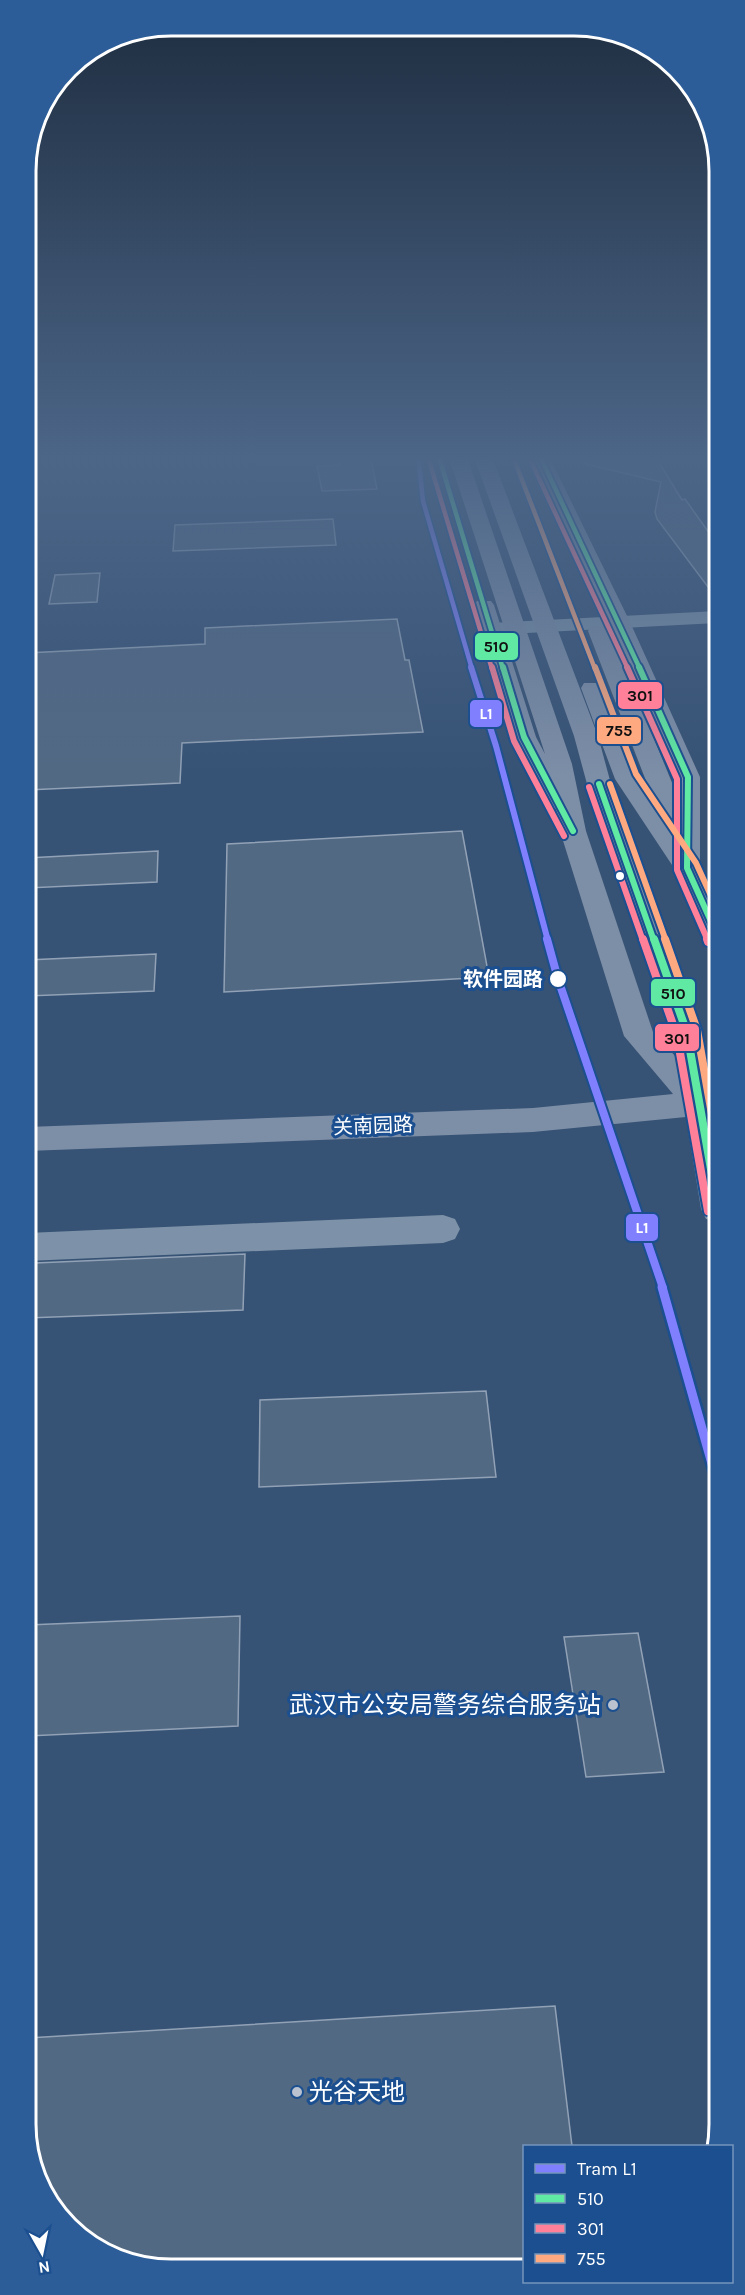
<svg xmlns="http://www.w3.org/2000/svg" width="745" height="2295" font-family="Karla,'Noto Sans SC',sans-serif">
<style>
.building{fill:#526984;stroke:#92a2b6;stroke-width:1.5}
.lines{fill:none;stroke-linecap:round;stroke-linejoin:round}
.minor{fill:#7d92a8;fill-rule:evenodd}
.major{fill:#7d8ea7;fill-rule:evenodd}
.bus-1-far2-casing{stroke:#1b4f8f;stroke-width:8}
.bus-1-far1-casing{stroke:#1b4f8f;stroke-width:10}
.bus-1-casing{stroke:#1b4f8f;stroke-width:12}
.bus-2-far2-casing{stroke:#1b4f8f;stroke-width:8}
.bus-2-far1-casing{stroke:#1b4f8f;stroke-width:10}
.bus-2-casing{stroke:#1b4f8f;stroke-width:12}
.bus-3-far2-casing{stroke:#1b4f8f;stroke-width:8}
.bus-3-far1-casing{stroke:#1b4f8f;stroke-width:10}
.bus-3-casing{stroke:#1b4f8f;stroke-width:12}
.bus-1-far2{stroke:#60e9a3;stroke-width:4.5}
.bus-1-far1{stroke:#60e9a3;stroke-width:6}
.bus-1{stroke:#60e9a3;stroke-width:8}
.bus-2-far2{stroke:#ff8098;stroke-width:4.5}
.bus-2-far1{stroke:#ff8098;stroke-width:6}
.bus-2{stroke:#ff8098;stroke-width:8}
.bus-3-far2{stroke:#ffa980;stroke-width:4.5}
.bus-3-far1{stroke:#ffa980;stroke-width:6}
.bus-3{stroke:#ffa980;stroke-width:8}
.tram-1-far3-casing{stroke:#1b4f8f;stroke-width:8}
.tram-1-far2-casing{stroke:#1b4f8f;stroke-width:10}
.tram-1-far1-casing{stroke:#1b4f8f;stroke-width:12}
.tram-1-casing{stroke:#1b4f8f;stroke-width:14}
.tram-1-far3{stroke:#8080ff;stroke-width:4.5}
.tram-1-far2{stroke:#8080ff;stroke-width:6}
.tram-1-far1{stroke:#8080ff;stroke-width:8}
.tram-1{stroke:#8080ff;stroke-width:9}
.bus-dot{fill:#fff;stroke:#1b4f8f;stroke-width:2}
.poi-dot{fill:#b9c2ce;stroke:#1b4f8f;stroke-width:2}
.labels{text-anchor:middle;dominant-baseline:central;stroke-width:6;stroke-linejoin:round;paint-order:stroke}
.stop-label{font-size:20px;font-weight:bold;fill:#fff;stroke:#1b4f8f;text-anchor:end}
.street-label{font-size:20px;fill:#fff;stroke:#1b4f8f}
.near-poi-label{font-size:24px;fill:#fff;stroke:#1b4f8f;text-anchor:end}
.rim{fill:none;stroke:#fff;stroke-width:3}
.line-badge{stroke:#1b4f8f;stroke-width:2}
.badge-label{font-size:16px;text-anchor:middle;font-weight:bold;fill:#fff}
.pale-badge-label{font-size:16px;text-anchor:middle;font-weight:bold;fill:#111}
</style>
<rect width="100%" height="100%" fill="#365274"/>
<g class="building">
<polygon points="338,454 370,454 377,489 322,491 317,466 340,465"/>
<polygon points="586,454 654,454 682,500 685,499 717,544 717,599 657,519 655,512 661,482 585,464"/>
<polygon points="333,519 336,545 173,551 175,525"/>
<polygon points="100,573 97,602 49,604 55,575"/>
<polygon points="397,619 405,660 409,660 423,732 182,743 180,783 27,790 26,653 205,644 205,628"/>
<polygon points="462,831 489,977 224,992 227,844"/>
<polygon points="158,851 157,882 27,888 27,858"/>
<polygon points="156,954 154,991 27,996 27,960"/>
<polygon points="245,1254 243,1310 27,1318 35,1263"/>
<polygon points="486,1391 496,1477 259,1487 260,1400"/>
<polygon points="240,1616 238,1726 28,1736 28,1625"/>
<polygon points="638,1633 664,1772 586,1777 564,1637"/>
<polygon points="555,2006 572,2146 525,2146 525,2267 142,2267 68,2227 28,2152 28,2038"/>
</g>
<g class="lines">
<g class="minor">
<polygon points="717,611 717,623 491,635 483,634 480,629 483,624 491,623"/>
<polygon points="443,1215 455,1219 460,1229 455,1239 443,1243 27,1261 27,1233"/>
</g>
<g class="major">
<polygon points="448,454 466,454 572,764 586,831 653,1032 676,1057 672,1033 587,784 574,736 473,454 491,454 598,736 611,784 702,1033 713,1090 718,1091 718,1222 706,1219 701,1209 686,1117 533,1132 27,1151 27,1127 533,1108 673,1094 624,1036 560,831 556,809 547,806 543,801 512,737 474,605 477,601 491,601 494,605 536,737 545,754"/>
<polygon points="530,454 548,454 630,622 700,777 700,868 718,906 718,947 708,944 704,938 674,868 615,779 581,688 584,683 600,683 603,688 639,779 653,799 588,631 591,626 607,626 610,631 675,790 676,777 608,622"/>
</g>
<defs>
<g id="bus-1-far2">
<polyline points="438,454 503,669"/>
<polyline points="539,454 640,669"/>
</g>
<g id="bus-1-far1">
<polyline points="503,667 524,737 573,831"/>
<polyline points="639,667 688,777 687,868 718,937"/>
<polyline points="599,784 654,941"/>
</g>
<polyline id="bus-1" points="654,939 687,1033 718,1209"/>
<g id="bus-2-far2">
<polyline points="428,457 492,669"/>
<polyline points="530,459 628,669"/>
</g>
<g id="bus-2-far1">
<polyline points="492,667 514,741 564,836"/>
<polyline points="627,667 677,779 677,870 708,941"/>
<polyline points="589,787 643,941"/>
</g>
<g id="bus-2">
<polyline points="643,939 677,1036 708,1211"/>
<polyline points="707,939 708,942"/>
</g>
<polyline id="bus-3-far2" points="512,454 595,669"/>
<g id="bus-3-far1">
<polyline points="595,667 636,774 696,863 718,911"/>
<polyline points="610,784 666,941"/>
</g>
<polyline id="bus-3" points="665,939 697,1030 718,1148"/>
</defs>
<use href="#bus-1-far2" class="bus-1-far2-casing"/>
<use href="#bus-1-far1" class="bus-1-far1-casing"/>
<use href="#bus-1" class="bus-1-casing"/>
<use href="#bus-2-far2" class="bus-2-far2-casing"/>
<use href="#bus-2-far1" class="bus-2-far1-casing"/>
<use href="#bus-2" class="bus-2-casing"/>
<use href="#bus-3-far2" class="bus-3-far2-casing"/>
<use href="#bus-3-far1" class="bus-3-far1-casing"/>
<use href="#bus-3" class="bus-3-casing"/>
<use href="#bus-1-far2" class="bus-1-far2"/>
<use href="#bus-1-far1" class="bus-1-far1"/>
<use href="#bus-1" class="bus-1"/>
<use href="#bus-2-far2" class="bus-2-far2"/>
<use href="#bus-2-far1" class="bus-2-far1"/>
<use href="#bus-2" class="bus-2"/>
<use href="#bus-3-far2" class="bus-3-far2"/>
<use href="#bus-3-far1" class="bus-3-far1"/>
<use href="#bus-3" class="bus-3"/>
<defs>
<polyline id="tram-1-far3" points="418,454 423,501 472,669"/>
<polyline id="tram-1-far2" points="471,667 496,746 548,941"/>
<polyline id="tram-1-far1" points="547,939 558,979 663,1288"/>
<polyline id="tram-1" points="662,1287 718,1485"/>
</defs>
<use href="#tram-1-far3" class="tram-1-far3-casing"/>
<use href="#tram-1-far2" class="tram-1-far2-casing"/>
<use href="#tram-1-far1" class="tram-1-far1-casing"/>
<use href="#tram-1" class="tram-1-casing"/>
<use href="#tram-1-far3" class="tram-1-far3"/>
<use href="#tram-1-far2" class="tram-1-far2"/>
<use href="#tram-1-far1" class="tram-1-far1"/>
<use href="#tram-1" class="tram-1"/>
</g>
<linearGradient id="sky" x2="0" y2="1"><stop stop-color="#1e2d40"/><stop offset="0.59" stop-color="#4c6688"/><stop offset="1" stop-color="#4c6688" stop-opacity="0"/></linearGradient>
<rect width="745" height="776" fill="url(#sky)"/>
<g class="bus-dot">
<circle cx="620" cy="876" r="5"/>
<circle cx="558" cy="979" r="9"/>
</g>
<g class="poi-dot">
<circle cx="613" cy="1705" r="6"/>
<circle cx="297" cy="2092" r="6"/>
</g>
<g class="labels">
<g class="stop-label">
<text x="543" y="979">软件园路</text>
</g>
<g class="street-label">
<text transform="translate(373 1126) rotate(-2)">关南园路</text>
</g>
<g class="near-poi-label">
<text x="601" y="1705">武汉市公安局警务综合服务站</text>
<text x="309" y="2092" text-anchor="start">光谷天地</text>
</g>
</g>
<path d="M0 0H745V2295H0ZM171 36H574A135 135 0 0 1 709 171V2124A135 135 0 0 1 574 2259H171A135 135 0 0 1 36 2124V171A135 135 0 0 1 171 36Z" fill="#2d5d98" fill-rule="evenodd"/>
<path class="rim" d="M171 36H574A135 135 0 0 1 709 171V2124A135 135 0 0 1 574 2259H171A135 135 0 0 1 36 2124V171A135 135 0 0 1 171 36Z"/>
<g class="line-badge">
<rect x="474" y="632" width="45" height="29" rx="6" fill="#60e9a3"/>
<rect x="617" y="681" width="46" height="29" rx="6" fill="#ff8098"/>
<rect x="469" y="699" width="34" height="29" rx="6" fill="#8080ff"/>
<rect x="596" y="716" width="46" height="29" rx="6" fill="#ffa980"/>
<rect x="650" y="978" width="46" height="29" rx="6" fill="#60e9a3"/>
<rect x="654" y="1023" width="46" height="29" rx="6" fill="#ff8098"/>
<rect x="625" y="1213" width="34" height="29" rx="6" fill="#8080ff"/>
</g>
<g class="badge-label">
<text x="486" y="719">L1</text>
<text x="642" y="1233">L1</text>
</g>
<g class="pale-badge-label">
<text x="496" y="652">510</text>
<text x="640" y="701">301</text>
<text x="619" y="736">755</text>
<text x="673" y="999">510</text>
<text x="677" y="1044">301</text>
</g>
<rect x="523" y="2145" width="210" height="138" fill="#1b4f8f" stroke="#7695bc" stroke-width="1.5"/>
<rect x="535" y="2164" width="30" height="9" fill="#8080ff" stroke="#7695bc" stroke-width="1.5"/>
<text x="577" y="2175" font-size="18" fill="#ffffff">Tram L1</text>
<rect x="535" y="2194" width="30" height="9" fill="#60e9a3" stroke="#7695bc" stroke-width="1.5"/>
<text x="577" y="2205" font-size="18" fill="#ffffff">510</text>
<rect x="535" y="2224" width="30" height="9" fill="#ff8098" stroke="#7695bc" stroke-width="1.5"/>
<text x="577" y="2235" font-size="18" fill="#ffffff">301</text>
<rect x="535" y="2254" width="30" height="9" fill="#ffa980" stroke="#7695bc" stroke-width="1.5"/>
<text x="577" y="2265" font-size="18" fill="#ffffff">755</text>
<g transform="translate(42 2253) rotate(171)" stroke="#1b4f8f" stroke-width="4.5" paint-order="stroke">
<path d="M0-4.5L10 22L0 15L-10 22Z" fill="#ffffff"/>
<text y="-9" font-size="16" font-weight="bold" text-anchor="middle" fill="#ffffff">N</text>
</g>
</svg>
